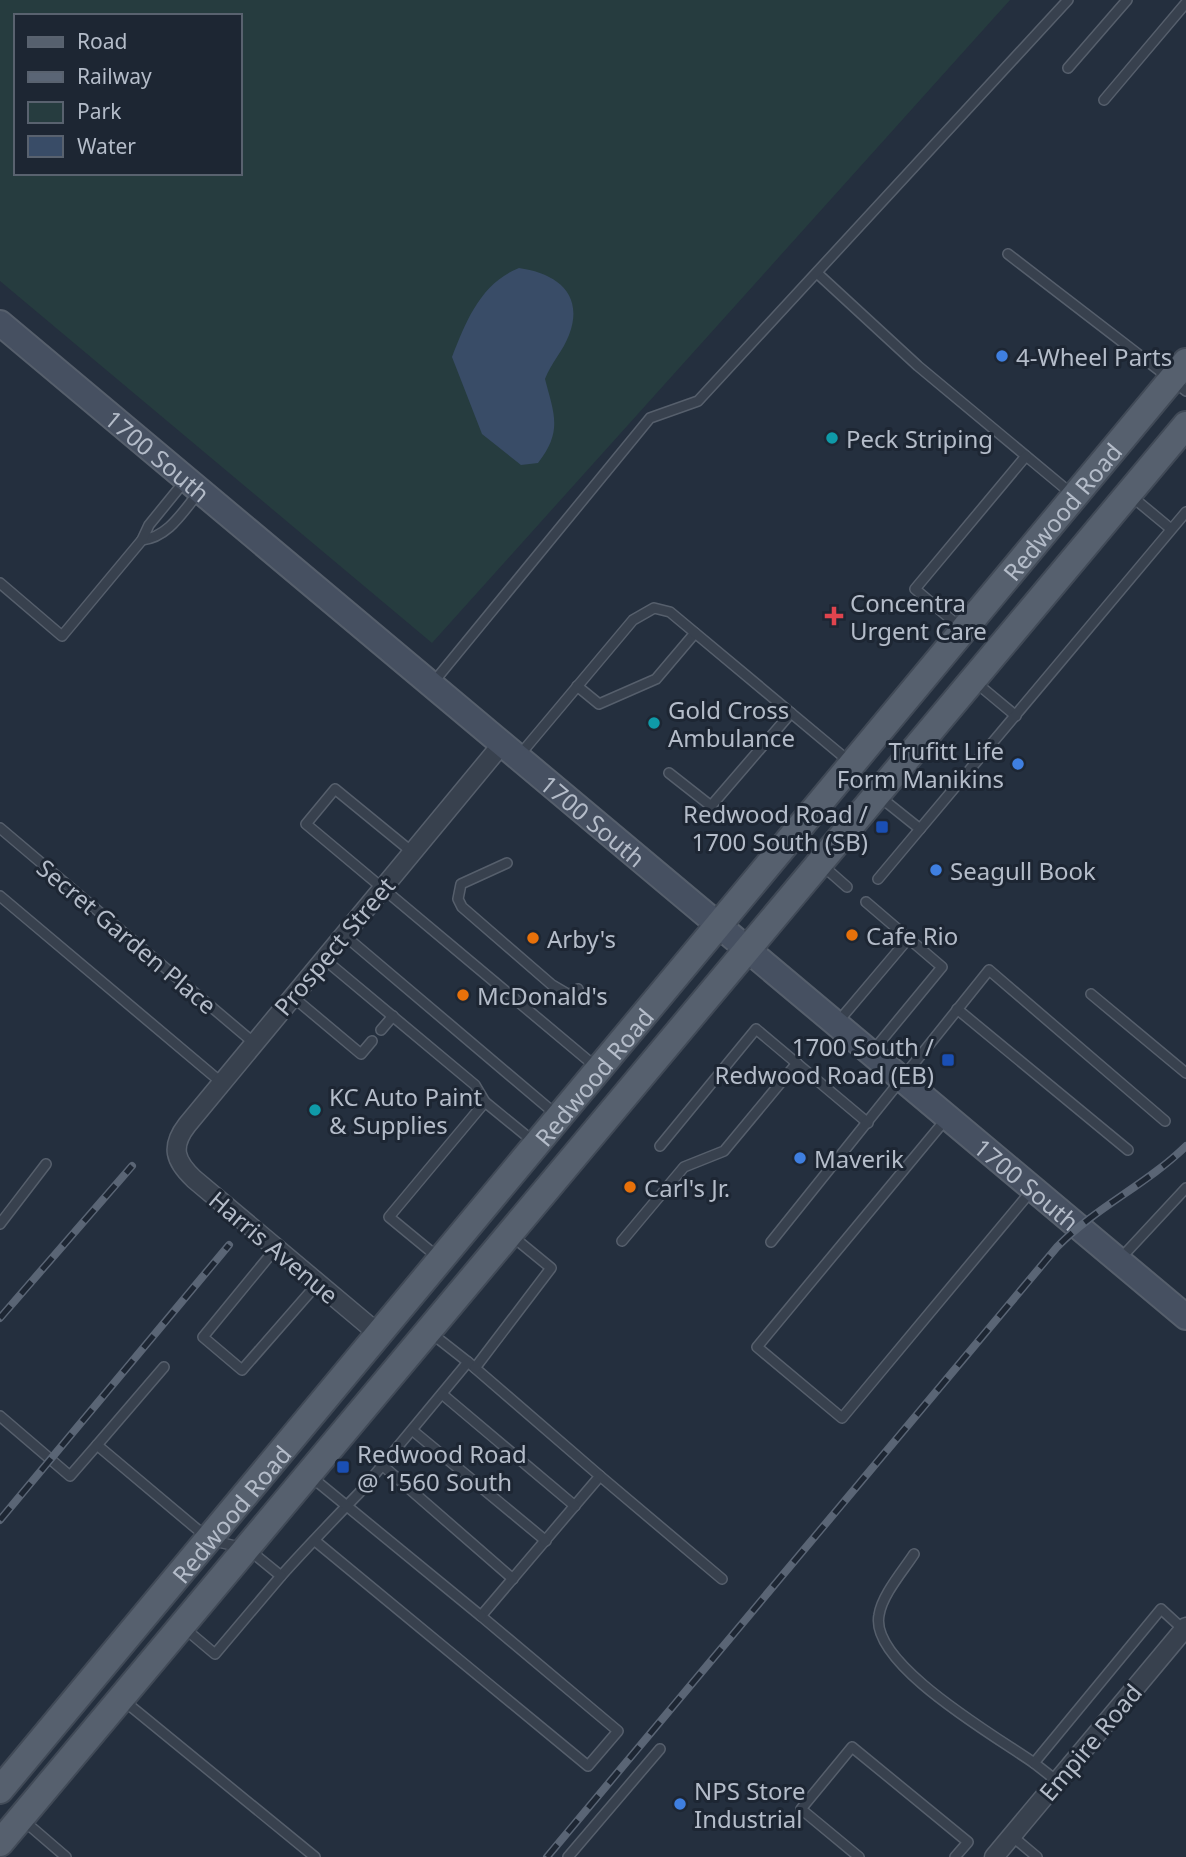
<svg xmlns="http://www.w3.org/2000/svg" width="1186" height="1857" font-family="'Noto Sans',sans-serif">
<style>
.green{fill:#263c3f;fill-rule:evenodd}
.water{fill:#394c67}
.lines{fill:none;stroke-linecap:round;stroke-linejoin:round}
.lane-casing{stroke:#565f6c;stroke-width:12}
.street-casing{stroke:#565f6c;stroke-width:21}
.secondary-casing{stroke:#565f6c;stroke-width:28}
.primary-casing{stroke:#414a57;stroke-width:30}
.lane{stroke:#38414e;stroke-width:9}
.street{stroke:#38414e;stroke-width:18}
.secondary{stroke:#465061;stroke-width:24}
.primary{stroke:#56606e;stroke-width:26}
.rail-casing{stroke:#5a6575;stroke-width:8}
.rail{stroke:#1d2633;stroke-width:5;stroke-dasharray:16;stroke-linecap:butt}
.shop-dot{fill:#3f7fe0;stroke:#1d2633;stroke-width:2.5}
.culture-dot{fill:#0f9aa8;stroke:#1d2633;stroke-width:2.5}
.health-dot{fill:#e0444e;stroke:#1d2633;stroke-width:2.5}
.transit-dot{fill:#1a4fb4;stroke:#1d2633;stroke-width:2.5}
.food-dot{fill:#e8710a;stroke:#1d2633;stroke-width:2.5}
.labels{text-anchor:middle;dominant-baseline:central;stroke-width:6;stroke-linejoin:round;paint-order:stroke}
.poi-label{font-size:24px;fill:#b4bcc9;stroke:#1d2633;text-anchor:start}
.street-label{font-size:24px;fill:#b4bcc9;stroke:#1d2633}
</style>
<rect width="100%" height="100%" fill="#242f3e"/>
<path class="green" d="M 0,0 L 1010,0 L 432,643 L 0,281 ZM 16,16 L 240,16 L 240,173 L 16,173 Z"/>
<path class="water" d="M 519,268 C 555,273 585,293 569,335 C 563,351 551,363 545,379 C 554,414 563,431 538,463 L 521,465 L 482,434 L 452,357 C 466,321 481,283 519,268 Z"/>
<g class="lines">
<defs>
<g id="lane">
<polyline points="1068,68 1127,0"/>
<polyline points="1104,100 1186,3"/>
<polyline points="1008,254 1186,391"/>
<polyline points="817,273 918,366 1073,495"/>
<polyline points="1130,495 1171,529"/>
<path d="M 142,540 C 169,537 183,511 200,491"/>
<polyline points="0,583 62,636 142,540 149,525 184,482"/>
<polyline points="960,627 915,589 1026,456"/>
<polyline points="974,681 1016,716"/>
<polyline points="432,684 650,418 698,401 1068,0"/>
<polyline points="577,686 599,704 656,679 695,633"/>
<polyline points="518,757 633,620 654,608 670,612 851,763"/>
<polyline points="669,773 711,806 791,713"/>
<polyline points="880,797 920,829"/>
<polyline points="0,828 254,1043"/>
<polyline points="412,852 335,789 306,824 596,1067"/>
<polyline points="507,863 461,884 458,899 462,907 552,985 569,995 578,989"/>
<polyline points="822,865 847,887"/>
<polyline points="878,879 1186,512"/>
<polyline points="0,896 222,1083"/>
<polyline points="866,902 942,967 872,1052"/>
<polyline points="344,935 559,1117"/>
<polyline points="324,959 475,1085 485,1102"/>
<polyline points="1091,994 1186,1073"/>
<polyline points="293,997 361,1054 372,1041"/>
<polyline points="957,1009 1128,1150"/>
<polyline points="837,1023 908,939"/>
<polyline points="381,1030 393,1016"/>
<polyline points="946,1119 757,1347 842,1418 1032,1190"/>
<polyline points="660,1146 756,1029 868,1123"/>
<polyline points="0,1224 46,1164"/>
<polyline points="622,1241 684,1167 724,1151 797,1063"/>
<polyline points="771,1242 989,970 1165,1121"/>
<polyline points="276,1248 203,1337 242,1370 318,1283"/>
<polyline points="440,1259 389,1217 485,1102 534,1142"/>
<polyline points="1120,1259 1186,1188"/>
<polyline points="431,1333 468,1362"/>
<path d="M 164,1367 L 97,1445 L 210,1540 L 248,1549 L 281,1576 C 307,1547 334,1519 361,1491 L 468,1362 L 600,1476 L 481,1616 L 618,1731 L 588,1766 L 314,1540"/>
<polyline points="475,1368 551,1268 512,1236"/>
<polyline points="442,1394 575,1506"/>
<polyline points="0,1416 70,1476 97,1445"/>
<polyline points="412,1430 546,1541"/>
<polyline points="382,1465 513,1579"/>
<polyline points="309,1475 481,1616"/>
<polyline points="600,1476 722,1579"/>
<path d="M 914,1554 C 903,1571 882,1595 879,1615 C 869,1664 997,1737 1034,1763"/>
<polyline points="183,1627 215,1654 281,1576"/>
<polyline points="123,1700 315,1857"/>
<polyline points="1057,1781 1034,1763 1161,1609 1184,1630"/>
<polyline points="23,1820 66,1857"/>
<polyline points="1012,1836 1037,1857"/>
<polyline points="568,1857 660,1749"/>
<polyline points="859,1857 801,1809 852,1747 968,1842 955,1857"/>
</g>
<g id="street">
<path d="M 381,1336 L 194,1179 C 175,1161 170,1147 187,1125 L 502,744"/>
<polyline points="994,1857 1186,1627"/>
</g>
<g id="secondary">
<path id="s1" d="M 0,323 L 1186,1317"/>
</g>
<g id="primary">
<path id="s2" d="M 0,1790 C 398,1316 790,837 1186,362"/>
<polyline points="0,1843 1186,425"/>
</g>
</defs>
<use href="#lane" class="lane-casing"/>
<use href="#street" class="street-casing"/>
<use href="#secondary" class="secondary-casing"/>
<use href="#primary" class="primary-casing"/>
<use href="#lane" class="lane"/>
<use href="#street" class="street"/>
<use href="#secondary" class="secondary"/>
<use href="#primary" class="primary"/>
<defs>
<g id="rail">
<polyline points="0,1318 132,1166"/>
<polyline points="0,1520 229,1245"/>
<path d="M 547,1857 L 1057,1247 C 1096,1207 1146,1185 1186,1146"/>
</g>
</defs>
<use href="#rail" class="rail-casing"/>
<use href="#rail" class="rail"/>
</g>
<g class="shop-dot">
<circle cx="1002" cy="356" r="7"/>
<circle cx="1018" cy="764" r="7"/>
<circle cx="936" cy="870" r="7"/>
<circle cx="800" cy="1158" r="7"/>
<circle cx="680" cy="1804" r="7"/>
</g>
<g class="culture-dot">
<circle cx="832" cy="438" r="7"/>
<circle cx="654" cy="723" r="7"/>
<circle cx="315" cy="1110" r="7"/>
</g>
<path class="health-dot" d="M830.5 605.5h7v7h7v7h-7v7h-7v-7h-7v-7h7z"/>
<g class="transit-dot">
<rect x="875" y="820" width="14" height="14" rx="3.5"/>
<rect x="941" y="1053" width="14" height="14" rx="3.5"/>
<rect x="336" y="1460" width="14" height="14" rx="3.5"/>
</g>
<g class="food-dot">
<circle cx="852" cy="935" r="7"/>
<circle cx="533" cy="938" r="7"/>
<circle cx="463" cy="995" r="7"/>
<circle cx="630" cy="1187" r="7"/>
</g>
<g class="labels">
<g class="poi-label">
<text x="1016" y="356">4-Wheel Parts</text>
<text x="846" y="438">Peck Striping</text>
<text x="850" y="602">Concentra<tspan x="850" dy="28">Urgent Care</tspan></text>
<text x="668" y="709">Gold Cross<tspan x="668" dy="28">Ambulance</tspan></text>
<text x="1004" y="750" text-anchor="end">Trufitt Life<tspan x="1004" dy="28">Form Manikins</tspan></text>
<text x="868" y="813" text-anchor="end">Redwood Road /<tspan x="868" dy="28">1700 South (SB)</tspan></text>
<text x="950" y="870">Seagull Book</text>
<text x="866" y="935">Cafe Rio</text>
<text x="547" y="938">Arby's</text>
<text x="477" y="995">McDonald's</text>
<text x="934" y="1046" text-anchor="end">1700 South /<tspan x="934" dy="28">Redwood Road (EB)</tspan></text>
<text x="329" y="1096">KC Auto Paint<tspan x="329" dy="28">&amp; Supplies</tspan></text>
<text x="814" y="1158">Maverik</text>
<text x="644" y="1187">Carl's Jr.</text>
<text x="357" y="1453">Redwood Road<tspan x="357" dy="28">@ 1560 South</tspan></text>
<text x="694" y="1790">NPS Store<tspan x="694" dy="28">Industrial</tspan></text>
</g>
<g class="street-label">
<text stroke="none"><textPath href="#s1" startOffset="206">1700 South</textPath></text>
<text stroke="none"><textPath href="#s2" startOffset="1662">Redwood Road</textPath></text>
<text stroke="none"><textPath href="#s1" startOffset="774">1700 South</textPath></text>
<text transform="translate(127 936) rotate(40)">Secret Garden Place</text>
<text transform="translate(334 946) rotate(-50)">Prospect Street</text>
<text stroke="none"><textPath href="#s2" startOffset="928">Redwood Road</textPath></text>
<text stroke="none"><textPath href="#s1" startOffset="1340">1700 South</textPath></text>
<text transform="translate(274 1247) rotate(40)">Harris Avenue</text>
<text stroke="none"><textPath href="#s2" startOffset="360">Redwood Road</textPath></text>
<text transform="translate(1090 1742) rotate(-50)">Empire Road</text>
</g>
</g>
<rect x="14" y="14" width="228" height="161" fill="#1d2633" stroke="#59626f" stroke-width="2"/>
<rect x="28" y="37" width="35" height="10" fill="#56606e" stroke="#59626f" stroke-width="2"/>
<text x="77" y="49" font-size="21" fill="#b4bcc9">Road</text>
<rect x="28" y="72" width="35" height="10" fill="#5a6575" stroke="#59626f" stroke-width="2"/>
<text x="77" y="84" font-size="21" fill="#b4bcc9">Railway</text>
<rect x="28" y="102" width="35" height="21" fill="#263c3f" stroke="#59626f" stroke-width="2"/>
<text x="77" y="119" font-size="21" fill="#b4bcc9">Park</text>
<rect x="28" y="136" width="35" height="21" fill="#394c67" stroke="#59626f" stroke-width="2"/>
<text x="77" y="154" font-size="21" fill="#b4bcc9">Water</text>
</svg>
